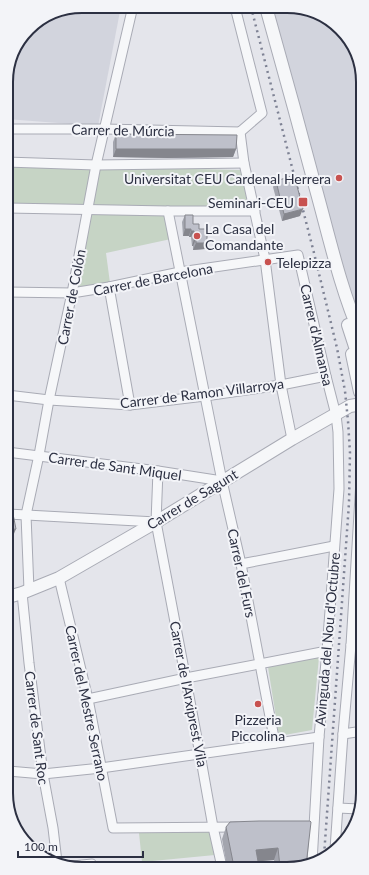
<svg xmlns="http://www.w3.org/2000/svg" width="369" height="875" font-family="Lato,sans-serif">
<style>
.built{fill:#d2d4dd}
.green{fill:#c6d4c5}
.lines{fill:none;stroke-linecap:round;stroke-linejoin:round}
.pedestrian-casing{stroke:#a9abb5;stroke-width:9}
.minor-casing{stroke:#a9abb5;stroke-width:11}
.tertiary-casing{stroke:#a9abb5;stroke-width:14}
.pedestrian{stroke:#f6f7f9;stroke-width:7}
.minor{stroke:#f6f7f9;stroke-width:9}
.tertiary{stroke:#f6f7f9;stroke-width:12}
.rail{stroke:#7e8294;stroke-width:2.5;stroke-dasharray:2 4;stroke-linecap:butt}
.wall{fill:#a3a5ae}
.shaded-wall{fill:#85868d}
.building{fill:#bec0ca;stroke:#85868d}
.poi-dot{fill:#c85250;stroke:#f3f4f8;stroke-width:1.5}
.labels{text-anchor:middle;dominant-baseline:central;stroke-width:4;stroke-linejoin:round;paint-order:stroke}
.street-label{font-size:14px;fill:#2c3042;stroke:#f3f4f8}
.poi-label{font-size:14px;fill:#2c3042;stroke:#f3f4f8;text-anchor:end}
.rim{fill:none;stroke:#2c3042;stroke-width:2}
</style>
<rect width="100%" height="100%" fill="#e4e5eb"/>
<g class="built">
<polygon points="82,6 121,6 98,126 6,119 6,76 14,48 32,25"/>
<polygon points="272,7 302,8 341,28 360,62 361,326 355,312"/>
</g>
<g class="green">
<polygon points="6,165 94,167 86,206 7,205"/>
<polygon points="98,167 240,170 249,208 90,207"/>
<polygon points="88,210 166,212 171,239 106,253 110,283 75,290"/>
<polygon points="319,657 312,730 279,736 268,667"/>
<polygon points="211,831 215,855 142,862 139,833"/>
</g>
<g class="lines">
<defs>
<polyline id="pedestrian" points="63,866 92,863"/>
<g id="minor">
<polyline points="235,7 262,113 240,132"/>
<polyline points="6,129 104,129 240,132"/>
<polyline points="240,132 244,163 265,259 281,385 292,439"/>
<polyline points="6,162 96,165 244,163"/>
<polyline points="7,208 168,211 255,211"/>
<polyline points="168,211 222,481 241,564 275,743"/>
<polyline points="109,287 130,405"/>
<polyline points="7,292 72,293 109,287 180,272 298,255 326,376 336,415 338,432 339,489 327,651 319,737 312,863"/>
<polyline points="7,395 49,400 130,405 205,396 281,385 326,376"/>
<polyline points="7,452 158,471 222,481"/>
<polyline points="158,471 156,522 200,754 213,827 222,867"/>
<polyline points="8,514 156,522"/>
<polyline points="241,564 334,546"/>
<polyline points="59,578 88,699 113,828 237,827"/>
<polyline points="29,590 26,515 39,455 49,400 72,293 96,165 133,6"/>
<polyline points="22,593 29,663 43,774 53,828 57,862"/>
<polyline points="351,645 362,642"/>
<polyline points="88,699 186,678 327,651"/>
<polyline points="343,734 363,731"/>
<polyline points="8,771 43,774 101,768 319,737"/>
<polyline points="338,808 359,809"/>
<polyline points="335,849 343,734 351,645 362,464"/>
</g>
<g id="tertiary">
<path d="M 266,7 C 283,67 299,126 315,186 C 329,236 340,288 361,336"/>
<polyline points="348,325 361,365"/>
<polyline points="352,354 360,392"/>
<polyline points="8,597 22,593 59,578 156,522 292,439 350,406 362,404"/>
</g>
</defs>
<use href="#pedestrian" class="pedestrian-casing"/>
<use href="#minor" class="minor-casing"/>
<use href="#tertiary" class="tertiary-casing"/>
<use href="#pedestrian" class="pedestrian"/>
<use href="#minor" class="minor"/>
<use href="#tertiary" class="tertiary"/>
<polyline class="rail" points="251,7 314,253 337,348 345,391 348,421 350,453 349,503 324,856"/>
</g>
<g class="wall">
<polygon points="116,134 236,149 233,157 168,158 113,157 113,142"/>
<polygon points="276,181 300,216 282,221 273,187"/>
<polygon points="185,215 193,224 199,229 207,243 205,249 193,250 193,246 192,246 191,237 189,237 189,236 183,236 182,222"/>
<polygon points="259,821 306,866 275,867 274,860 258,861 259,867 227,867 222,839 226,827"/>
</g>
<g class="shaded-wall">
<polygon points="116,149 236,149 233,157 168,158 113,157"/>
<polygon points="303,209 300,216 282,221 284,214"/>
<polygon points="185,229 191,229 189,236 183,236"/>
<polygon points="191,231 194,231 191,237 189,237"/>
<polygon points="194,239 196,239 193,246 192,246"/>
<polygon points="196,243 207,243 205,249 193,250"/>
<polygon points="16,529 13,536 8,537 8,530"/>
<polygon points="278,848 274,860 252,862 256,850"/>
</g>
<g class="building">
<polygon points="116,134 237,135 236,149 116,149"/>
<polygon points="292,176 294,182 296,182 303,209 284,214 276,181"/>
<polygon points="185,215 193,215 193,224 199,224 199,229 207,229 207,243 196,243 196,239 194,239 194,231 191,231 191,229 185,229"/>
<polygon points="8,513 13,514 16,529 8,530"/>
<polygon points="259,821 310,821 311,822 306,866 280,867 278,848 256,850 259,867 234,867 226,827 230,822"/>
</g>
<g class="poi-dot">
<circle cx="339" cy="178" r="4"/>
<rect x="298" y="197" width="10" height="10" rx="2"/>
<circle cx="197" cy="236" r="4"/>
<circle cx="268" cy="262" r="4"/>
<circle cx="258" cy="704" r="4"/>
</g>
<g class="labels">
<g class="street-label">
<text transform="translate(123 130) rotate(1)">Carrer de Múrcia</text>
<text transform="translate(153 279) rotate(-11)">Carrer de Barcelona</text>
<text transform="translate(71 297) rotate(-79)">Carrer de Colón</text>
<text transform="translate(317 335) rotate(77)">Carrer d'Almansa</text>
<text transform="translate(202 393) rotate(-7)">Carrer de Ramon Villarroya</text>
<text transform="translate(115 466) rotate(8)">Carrer de Sant Miquel</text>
<text transform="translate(192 499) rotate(-31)">Carrer de Sagunt</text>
<text transform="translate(242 573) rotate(78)">Carrer del Furs</text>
<text transform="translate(327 639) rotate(-85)">Avinguda del Nou d'Octubre</text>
<text transform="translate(189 694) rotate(79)">Carrer de l'Arxiprest Vila</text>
<text transform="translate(87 703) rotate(78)">Carrer del Mestre Serrano</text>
<text transform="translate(37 728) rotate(83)">Carrer de Sant Roc</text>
</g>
<g class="poi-label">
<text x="331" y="178">Universitat CEU Cardenal Herrera</text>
<text x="294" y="202">Seminari-CEU</text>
<text x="205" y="228" text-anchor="start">La Casa del<tspan x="205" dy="16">Comandante</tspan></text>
<text x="276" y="262" text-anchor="start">Telepizza</text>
<text x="258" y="719" text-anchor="middle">Pizzeria<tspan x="258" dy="16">Piccolina</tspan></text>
</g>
</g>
<path d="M0 0H369V875H0ZM82 13H287A69 69 0 0 1 356 82V793A69 69 0 0 1 287 862H82A69 69 0 0 1 13 793V82A69 69 0 0 1 82 13Z" fill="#f3f4f8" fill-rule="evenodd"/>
<path class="rim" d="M82 13H287A69 69 0 0 1 356 82V793A69 69 0 0 1 287 862H82A69 69 0 0 1 13 793V82A69 69 0 0 1 82 13Z"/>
<path d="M18 851v6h125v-6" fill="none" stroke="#2c3042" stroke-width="2"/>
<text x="24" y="851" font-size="12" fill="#2c3042" stroke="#f3f4f8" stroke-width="3" paint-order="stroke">100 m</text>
</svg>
